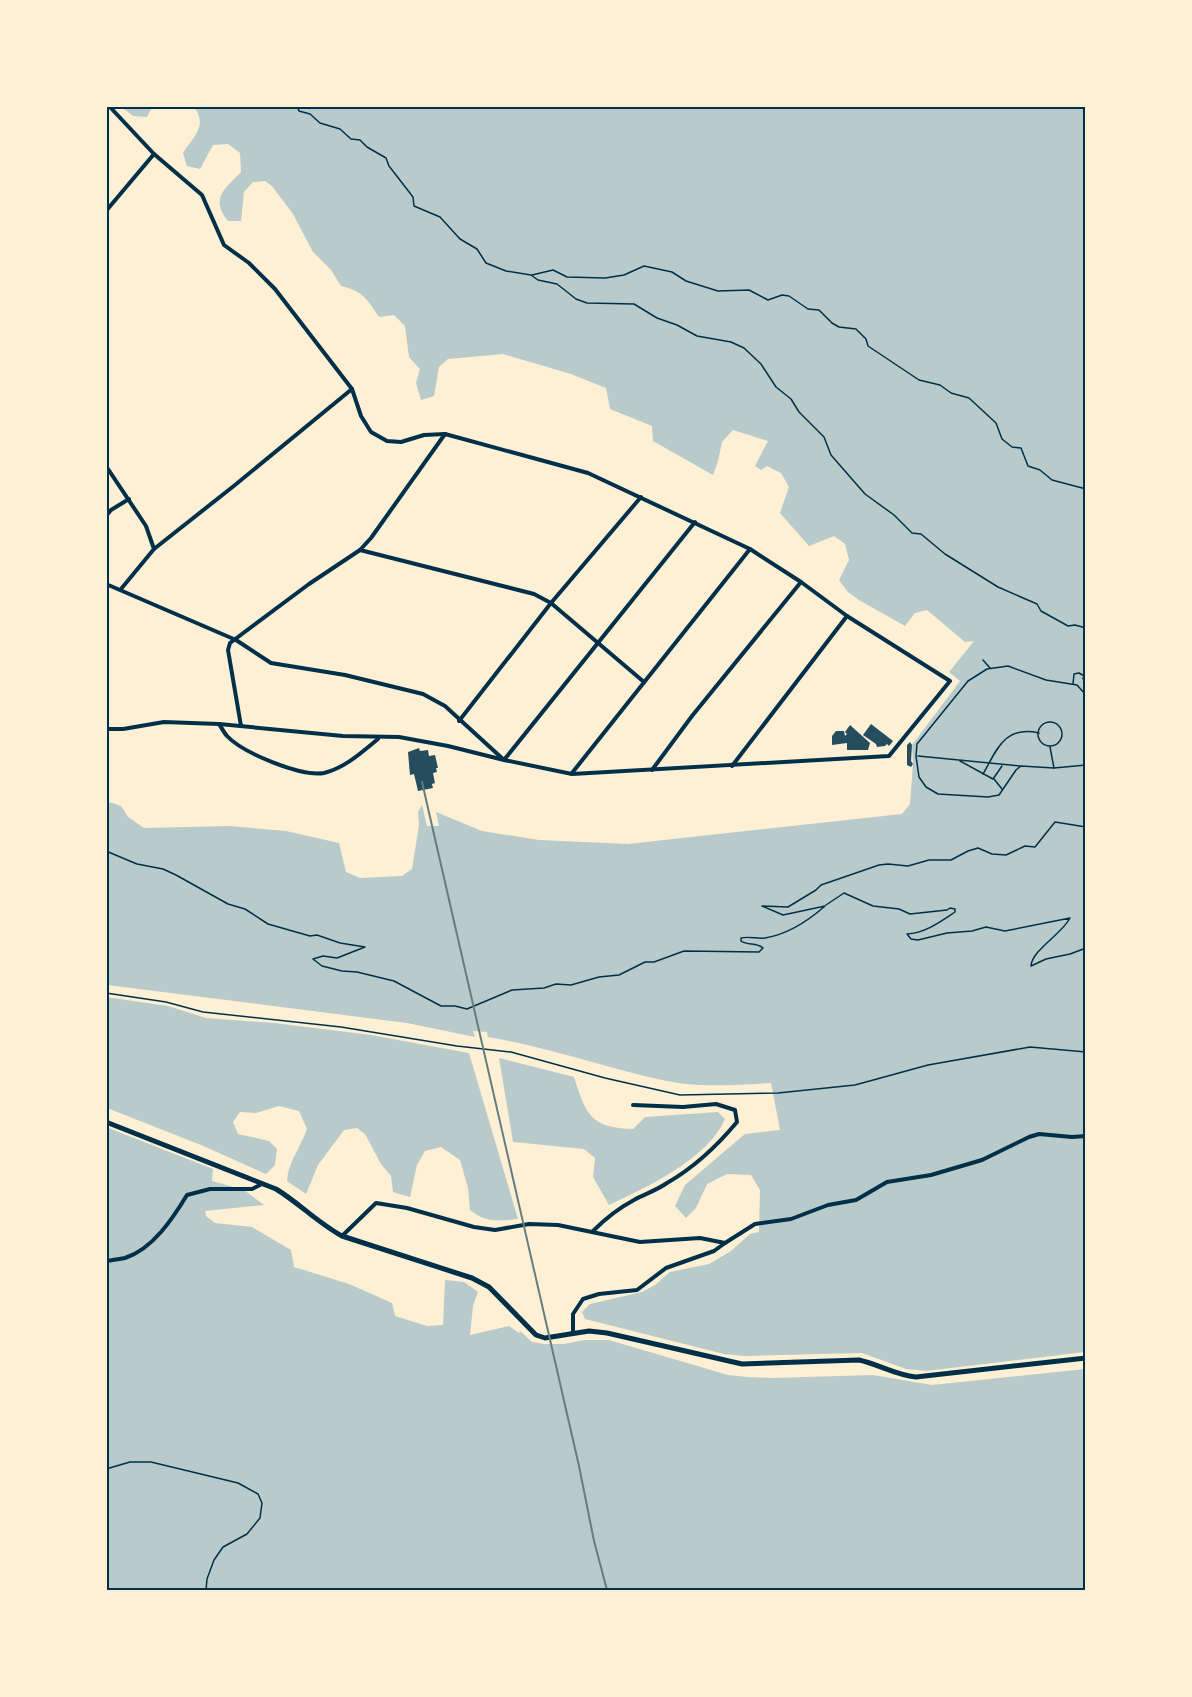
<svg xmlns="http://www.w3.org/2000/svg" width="1192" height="1697" font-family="Helvetica,sans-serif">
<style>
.green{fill:#b9caca}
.building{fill:#264d5e}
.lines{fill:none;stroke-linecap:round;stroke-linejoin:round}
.path{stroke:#003049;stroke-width:1.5}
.minor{stroke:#003049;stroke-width:4}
.secondary{stroke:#003049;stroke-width:5}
.rail{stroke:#657d81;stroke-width:2}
.neatline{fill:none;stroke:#003049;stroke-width:2}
</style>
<rect width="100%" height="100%" fill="#fdf0d5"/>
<g class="green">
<polygon points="124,107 124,106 152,107 147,117 133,116 124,109"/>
<path d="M 194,107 L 1085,107 L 1085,1352 L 926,1371 L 906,1369 L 862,1353 L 745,1356 L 724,1354 L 585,1319 L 582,1312 L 590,1304 L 642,1292 L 655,1285 L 670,1272 L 709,1264 L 731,1251 L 750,1234 L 759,1232 L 760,1190 L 751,1175 L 727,1174 L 707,1184 L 696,1208 L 686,1218 L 675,1206 L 685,1185 L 745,1134 L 780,1130 L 771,1083 C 735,1085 697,1088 662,1080 C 603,1067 547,1047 488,1037 L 487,1032 L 473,1031 L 475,1037 L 407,1023 L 107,985 L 106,801 L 121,806 L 128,817 L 144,828 L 229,826 L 286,831 L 339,843 L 346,872 L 360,878 L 402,876 L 412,869 L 419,825 L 418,812 L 422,805 L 427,826 L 439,826 L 436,812 L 482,831 L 539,840 L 628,844 L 902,814 L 910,804 L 913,764 L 912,745 L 960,681 L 949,672 L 974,641 L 965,642 L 927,610 L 915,613 L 905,626 L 859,600 L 848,592 L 839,580 L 849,560 L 845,544 L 834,536 L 809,546 L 780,513 L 789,487 L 781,473 L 767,466 L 761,470 L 755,466 L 768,441 L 733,430 L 722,442 L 718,461 L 713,475 L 653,441 L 652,426 L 610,409 L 606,388 L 571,374 L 503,354 L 448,359 L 439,367 L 434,396 L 421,400 L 416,383 L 420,369 L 409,357 L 405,326 L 394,315 L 379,317 C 367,299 363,291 341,286 L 331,270 L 313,252 L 293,214 L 272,186 L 265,181 L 253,182 L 244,192 L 241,221 L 228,221 C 210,198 224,190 241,172 L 240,153 L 228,144 L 213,145 L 200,169 L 187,166 L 183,153 C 194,136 208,126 194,107 Z"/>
<path d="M 106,997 L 168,1006 L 206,1018 L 274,1023 L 371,1035 L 469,1053 L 518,1219 C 498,1221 486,1223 470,1210 L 468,1188 L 460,1160 L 441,1147 L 425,1151 L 417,1165 L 410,1197 L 393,1192 L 391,1176 L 381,1164 L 365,1134 L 357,1128 L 344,1130 L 318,1165 L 306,1194 L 287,1181 C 288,1162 301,1147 307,1129 L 299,1111 L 279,1106 L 256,1113 L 240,1112 L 233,1122 L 238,1134 L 269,1141 L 277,1149 L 275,1165 L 266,1174 L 201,1145 L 107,1108 Z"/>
<path d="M 499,1058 L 574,1077 C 586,1115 591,1128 633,1129 L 645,1117 L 718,1112 L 725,1119 C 708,1159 647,1187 609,1205 L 593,1177 L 595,1158 L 584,1149 L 513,1142 Z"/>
<polygon points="106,1127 213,1169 212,1181 244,1190 264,1205 205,1211 206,1216 215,1223 252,1227 291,1250 294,1267 349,1284 392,1303 395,1316 427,1326 443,1325 445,1280 464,1282 478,1292 473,1306 470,1335 509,1326 519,1333 520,1331 532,1342 544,1344 564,1344 584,1340 609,1340 728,1375 747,1377 772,1378 873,1375 932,1385 1085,1369 1085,1590 107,1590"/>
</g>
<g class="building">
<polygon points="871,724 893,741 889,746 887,744 885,746 877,747 876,744 863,735"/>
<polygon points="850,725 870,743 868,750 847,750 847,743 832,745 832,736 836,731 844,731 845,736 847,734 845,732"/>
<polygon points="910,742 912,745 911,761 913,764 911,767 907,765 907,745"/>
<polygon points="419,748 420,751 428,750 429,756 435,755 438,768 436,768 437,772 433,773 435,783 432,784 433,788 418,791 414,774 410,775 408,752"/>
</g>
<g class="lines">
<g class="path">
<polyline points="297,106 299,111 310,114 320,123 340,129 351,139 360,140 367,147 386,158 389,166 413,197 414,206 440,217 460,239 477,249 486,263 506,271 531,275 538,280 557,284 576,299 587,303 634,304 657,318 677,325 697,336 731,342 744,348 761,364 776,387 791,399 799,412 824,437 831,455 865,494 894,515 912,533 921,534 945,554 998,587 1037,604 1041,611 1068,626 1075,625 1086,628"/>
<polyline points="532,275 553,270 567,277 605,278 624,275 644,266 672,272 686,281 718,291 749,290 768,300 782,295 789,296 808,309 819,310 832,323 839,327 856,329 866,339 868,346 919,380 940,385 951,393 969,398 996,423 1002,439 1012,447 1021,448 1028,466 1040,470 1052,480 1086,489"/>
<polyline points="983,660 990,668"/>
<polyline points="1083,678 1086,687"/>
<polyline points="1073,684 1074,674 1079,673 1086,677"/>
<polyline points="1086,695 1077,685 1046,680 1008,666 987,669 968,681 917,744 916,756 919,777 926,787 938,794 988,797 999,795 1016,770 1021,766 1054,768 1086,765"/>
<circle cx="1050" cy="734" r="12"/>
<polyline points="1050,747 1054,768"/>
<polyline points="918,756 1020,766"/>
<polyline points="960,761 993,779 1002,766"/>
<path d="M 983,774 C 997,750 1004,725 1039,733"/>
<polyline points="994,779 1002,789"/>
<path d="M 106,851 L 137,864 L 163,869 L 176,875 L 228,904 L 245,909 L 268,924 L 310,936 L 317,935 L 340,943 L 365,947 L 337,958 L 323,956 L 313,959 L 322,966 L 342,971 L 357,972 L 394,981 L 441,1006 L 455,1006 L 467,1009 L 512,990 L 544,988 L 556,984 L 571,985 L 599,977 L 619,975 L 645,962 L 654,962 L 684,951 L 759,952 L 763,948 C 756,942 748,946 741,941 L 741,938 C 749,936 757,939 765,938 C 789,934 808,921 825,906 L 783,915 L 762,906 L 788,907 L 816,890 L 821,885 L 879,865 L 888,864 L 908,866 L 929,860 L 951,860 L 968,851 L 978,848 L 992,854 L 1006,855 L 1025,846 L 1035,847 L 1055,822 L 1086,827"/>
<path d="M 826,905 L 844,893 L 873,906 L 899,909 L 910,914 L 947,910 L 950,908 L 955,909 L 955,912 C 940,922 925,933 907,934 L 911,939 L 918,940 L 947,933 L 972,931 L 986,927 L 1005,931 L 1070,918 C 1062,934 1032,950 1031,966 L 1046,959 L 1070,954 L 1086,948"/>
<polyline points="106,993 166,1002 203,1012 341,1027 457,1046 511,1052 605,1078 680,1095 778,1093 855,1085 928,1065 1030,1047 1086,1052"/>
<polyline points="106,1469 130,1462 151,1462 238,1483 258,1494 262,1503 260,1518 247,1534 223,1547 214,1560 207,1579 206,1590"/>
</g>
<g class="minor">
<polyline points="106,211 154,154"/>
<polyline points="106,466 146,526 154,549 121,589"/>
<polyline points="106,516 111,510 129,499"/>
<polyline points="154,549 235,485 352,389"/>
<polyline points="360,550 534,594 551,603 644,682"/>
<polyline points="106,584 236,640 271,663 345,675 423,694 445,706 504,760 695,522"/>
<polyline points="459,721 551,603 641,497"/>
<path d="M 219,724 C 222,728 224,733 227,736 C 243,753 301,777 324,773 C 345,768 362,752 378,739"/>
<polyline points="241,726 228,650 230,643 309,584 360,550 371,538 445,434"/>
<polyline points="106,729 123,729 164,722 219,724 343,736 399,737 448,746 504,760 572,774 889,756 950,681 847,616 801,582 750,549 588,473 445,434 424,435 401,442 387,441 371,432 361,416 352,389 275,289 249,263 224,245 202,195 154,154 109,106"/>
<polyline points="732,766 847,616"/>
<polyline points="652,770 692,716 801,582"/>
<polyline points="572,773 750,549"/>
<path d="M 593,1231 C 605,1219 619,1208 634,1200 C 645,1194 657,1190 667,1183 C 695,1167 717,1146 737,1122 L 735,1110 L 716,1104 L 683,1107 L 633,1105"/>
<polyline points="342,1236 376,1203 407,1208 474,1227 495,1230 529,1224 558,1225 640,1242 700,1238 725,1243 755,1224 791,1219 828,1205 856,1200 887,1182 931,1175 982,1160 1029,1137 1039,1134 1072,1137 1086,1136"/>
<path d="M 106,1261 C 113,1260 119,1259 125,1258 C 153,1249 173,1218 187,1195 L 210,1189 L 252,1189 L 262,1184"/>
<polyline points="573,1333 573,1314 583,1299 599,1294 637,1290 666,1268 714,1251 725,1243"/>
</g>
<path class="secondary" d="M 106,1122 L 276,1189 C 299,1203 318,1223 342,1236 L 472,1278 L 489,1287 L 536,1335 L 545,1338 L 589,1331 L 607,1333 L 742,1364 L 859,1360 C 878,1364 895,1375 916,1377 L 1086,1358"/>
<polyline class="rail" points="422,782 579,1466 594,1541 607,1590"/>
</g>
<rect width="1192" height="1697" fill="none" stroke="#fdf0d5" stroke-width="216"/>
<rect x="108" y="108" width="976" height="1481" class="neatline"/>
</svg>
